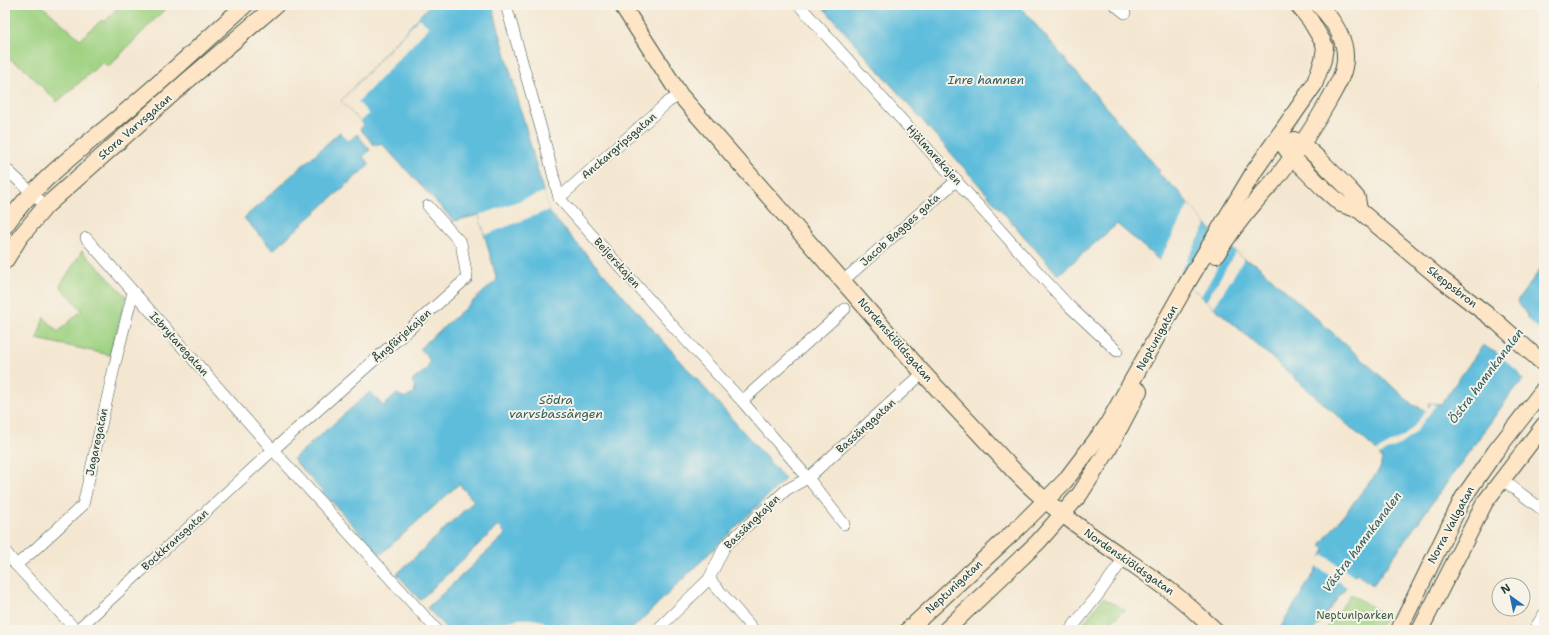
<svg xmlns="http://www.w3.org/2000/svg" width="1549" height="635" font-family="'Shantell Sans',sans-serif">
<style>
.green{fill:#9fd282;stroke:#5f885b}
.water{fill:#5ebddc;stroke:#3e7d88}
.pier{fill:#f4e7d1}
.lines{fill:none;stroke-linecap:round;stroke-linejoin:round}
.street-casing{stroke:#3f564c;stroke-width:12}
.secondary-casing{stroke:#3f564c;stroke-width:18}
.street{stroke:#fff;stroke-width:11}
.secondary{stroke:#fde5c5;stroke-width:16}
.rail{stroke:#1f3d34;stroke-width:3}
.labels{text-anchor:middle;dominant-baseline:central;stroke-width:4;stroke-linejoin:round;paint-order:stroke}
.street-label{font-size:11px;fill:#1f3d34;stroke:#f7f3e8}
.park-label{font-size:11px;fill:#395b44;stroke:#f7f3e8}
.water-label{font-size:12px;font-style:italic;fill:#2f5d5e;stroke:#f7f3e8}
</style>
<rect width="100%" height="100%" fill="#f7f3e8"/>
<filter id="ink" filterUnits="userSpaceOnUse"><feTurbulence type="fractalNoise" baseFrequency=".025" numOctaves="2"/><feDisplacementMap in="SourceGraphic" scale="8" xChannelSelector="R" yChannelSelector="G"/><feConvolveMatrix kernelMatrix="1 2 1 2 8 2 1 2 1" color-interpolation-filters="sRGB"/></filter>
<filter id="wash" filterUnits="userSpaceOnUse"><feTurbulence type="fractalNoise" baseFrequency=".012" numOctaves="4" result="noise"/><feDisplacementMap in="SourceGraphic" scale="16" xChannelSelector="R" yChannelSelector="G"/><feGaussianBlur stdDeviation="0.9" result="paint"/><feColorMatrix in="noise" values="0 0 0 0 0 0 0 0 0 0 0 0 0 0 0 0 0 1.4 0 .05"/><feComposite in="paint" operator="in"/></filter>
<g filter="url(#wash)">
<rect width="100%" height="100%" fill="#f4e7d1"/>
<g class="green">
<polygon points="5,5 41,5 80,39 102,20 105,22 120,5 162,5 165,9 108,67 103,62 57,102 24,68 5,56"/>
<polygon points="82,251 126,296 110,355 37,339 44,317 58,332 82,310 60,286"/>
<polygon points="1351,594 1387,617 1377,630 1325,630"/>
<polygon points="1103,598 1125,610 1101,630 1078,630"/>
</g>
<g class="water">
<path d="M 430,5 L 492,5 L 549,212 L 785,479 L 631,630 L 448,630 L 427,608 L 506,534 L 498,526 L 420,600 L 397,574 L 474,501 L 459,484 L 380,555 L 293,459 L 370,392 L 383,406 L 397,394 C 405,399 407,398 414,393 L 415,387 L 412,381 L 427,369 L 430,362 L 427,356 L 420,348 L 497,280 L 479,215 L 454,221 L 381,143 L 375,146 L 360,129 L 364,125 L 341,101 Z"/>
<polygon points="821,5 1019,5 1160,171 1158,173 1178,191 1206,225 1244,259 1256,264 1413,405 1421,408 1428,413 1429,403 1441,404 1483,345 1494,352 1496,352 1527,318 1527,315 1517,301 1544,264 1544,340 1518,372 1523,380 1510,395 1373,585 1356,574 1314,630 1279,630 1314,573 1325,549 1320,545 1380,469 1382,459 1375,449 1230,321 1117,224 1058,275"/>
<polygon points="340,132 349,141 357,134 370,150 363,157 370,164 273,250 244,218"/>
</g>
<g class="pier">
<polygon points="419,18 429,27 358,102 369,114 360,121 341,101"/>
<polygon points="544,192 549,210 485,235 479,215"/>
<polygon points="1189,204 1206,225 1178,277 1159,261"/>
<polygon points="1230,246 1201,296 1181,279"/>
<polygon points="1236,252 1244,259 1214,307 1206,301"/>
<polygon points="1525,317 1544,334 1544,344 1520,372 1522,375 1494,350 1495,350"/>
<polygon points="1432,403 1436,405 1414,434 1401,444 1377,456 1375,452 1405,435 1415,425"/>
<polygon points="1324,555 1356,578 1348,588 1316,566 1318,559"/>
<polygon points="519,619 532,619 542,621 556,630 463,630"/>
</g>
</g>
<g filter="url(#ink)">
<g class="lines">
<defs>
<g id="street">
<polyline points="506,5 544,139 559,198 671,324 742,401 808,478 844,524"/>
<polyline points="799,5 1045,280 1069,306 1117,351"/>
<polyline points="1115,5 1125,13"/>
<polyline points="5,168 46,206"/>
<polyline points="559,198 668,102 680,95"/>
<polyline points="86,238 273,450 437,630"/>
<polyline points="843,281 957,180"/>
<polyline points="742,401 845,309"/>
<polyline points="1503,480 1544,511"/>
<polyline points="5,551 16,565 76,630"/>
<polyline points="16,565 32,552 83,505 114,368 133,292"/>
<polyline points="709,579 754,630"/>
<polyline points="77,630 273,450 467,278 461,243 428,206"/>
<polyline points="657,630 709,579 725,546 786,490 808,478 923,373"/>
<polyline points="1070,630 1098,595 1124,558"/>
<polyline points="1534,630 1544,614"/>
</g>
<g id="secondary">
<path d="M 622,5 L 680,95 L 923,373 L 1017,474 C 1062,520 1118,552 1169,590 C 1186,602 1200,617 1215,630"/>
<polyline points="1279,135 1285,147 1292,157 1322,187 1341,204 1359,210 1437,276 1498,323 1544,364"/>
<polyline points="1294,140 1302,144 1319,159 1349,189 1357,198 1359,210"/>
<path d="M 5,226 C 36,181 83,148 124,113 C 166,78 205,41 245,5"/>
<path d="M 1216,255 C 1228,236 1241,218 1256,201 C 1263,192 1271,185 1278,176 C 1297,152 1314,127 1329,100 C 1336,87 1345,74 1345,58 C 1346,38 1332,19 1319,5"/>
<polyline points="5,261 20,237 46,206 187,81 276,5"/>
<polyline points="908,630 1021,525 1065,481 1106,427 1186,285 1255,170 1314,85 1323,60 1325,47 1323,42 1310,20 1298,5"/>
<polyline points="946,630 1038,542 1080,494 1108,450 1139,391"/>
<polyline points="1399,630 1463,498 1495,452 1544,389"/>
<polyline points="1420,630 1485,502 1544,425"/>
</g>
</defs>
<use href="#street" class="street-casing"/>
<use href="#secondary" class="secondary-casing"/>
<use href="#street" class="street"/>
<use href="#secondary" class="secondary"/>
<polyline class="rail" points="1542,85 1544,82"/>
</g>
</g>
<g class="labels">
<g class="street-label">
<text transform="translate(135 127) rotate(-41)">Stora Varvsgatan</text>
<text transform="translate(619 146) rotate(-41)">Anckargripsgatan</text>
<text transform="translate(934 155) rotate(48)">Hjälmarekajen</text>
<text transform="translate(900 230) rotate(-42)">Jacob Bagges gata</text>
<text transform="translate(617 263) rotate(48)">Beijerskajen</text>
<text transform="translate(1452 287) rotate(38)">Skeppsbron</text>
<text transform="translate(402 336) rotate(-42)">Ångfärjekajen</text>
<text transform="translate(1157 338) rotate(-61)">Neptunigatan</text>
<text transform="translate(895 340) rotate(49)">Nordenskiöldsgatan</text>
<text transform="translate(179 344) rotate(48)">Isbrytaregatan</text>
<text transform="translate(866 426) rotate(-42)">Bassänggatan</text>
<text transform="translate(97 442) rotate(-78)">Jagaregatan</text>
<text transform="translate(752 522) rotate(-44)">Bassängkajen</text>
<text transform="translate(1451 525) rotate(-62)">Norra Vallgatan</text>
<text transform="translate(175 540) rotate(-42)">Bockkransgatan</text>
<text transform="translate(1129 562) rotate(35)">Nordenskiöldsgatan</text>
<text transform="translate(954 587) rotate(-43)">Neptunigatan</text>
</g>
<g class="park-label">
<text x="1355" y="615">Neptuniparken</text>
</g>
<g class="water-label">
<text x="986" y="80">Inre hamnen</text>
<text transform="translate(1486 376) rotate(-53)">Östra hamnkanalen</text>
<text x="556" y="400">Södra<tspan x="556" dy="14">varvsbassängen</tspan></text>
<text transform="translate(1362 542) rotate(-53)">Västra hamnkanalen</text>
</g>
</g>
<rect width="1549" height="635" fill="none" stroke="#f7f3e8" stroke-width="20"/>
<g transform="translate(1511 597) rotate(327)"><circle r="19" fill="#f7f3e8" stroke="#a1aaa0"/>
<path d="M0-3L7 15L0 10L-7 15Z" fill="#1f6fb2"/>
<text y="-6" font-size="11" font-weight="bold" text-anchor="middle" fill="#1f3d34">N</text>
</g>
</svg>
